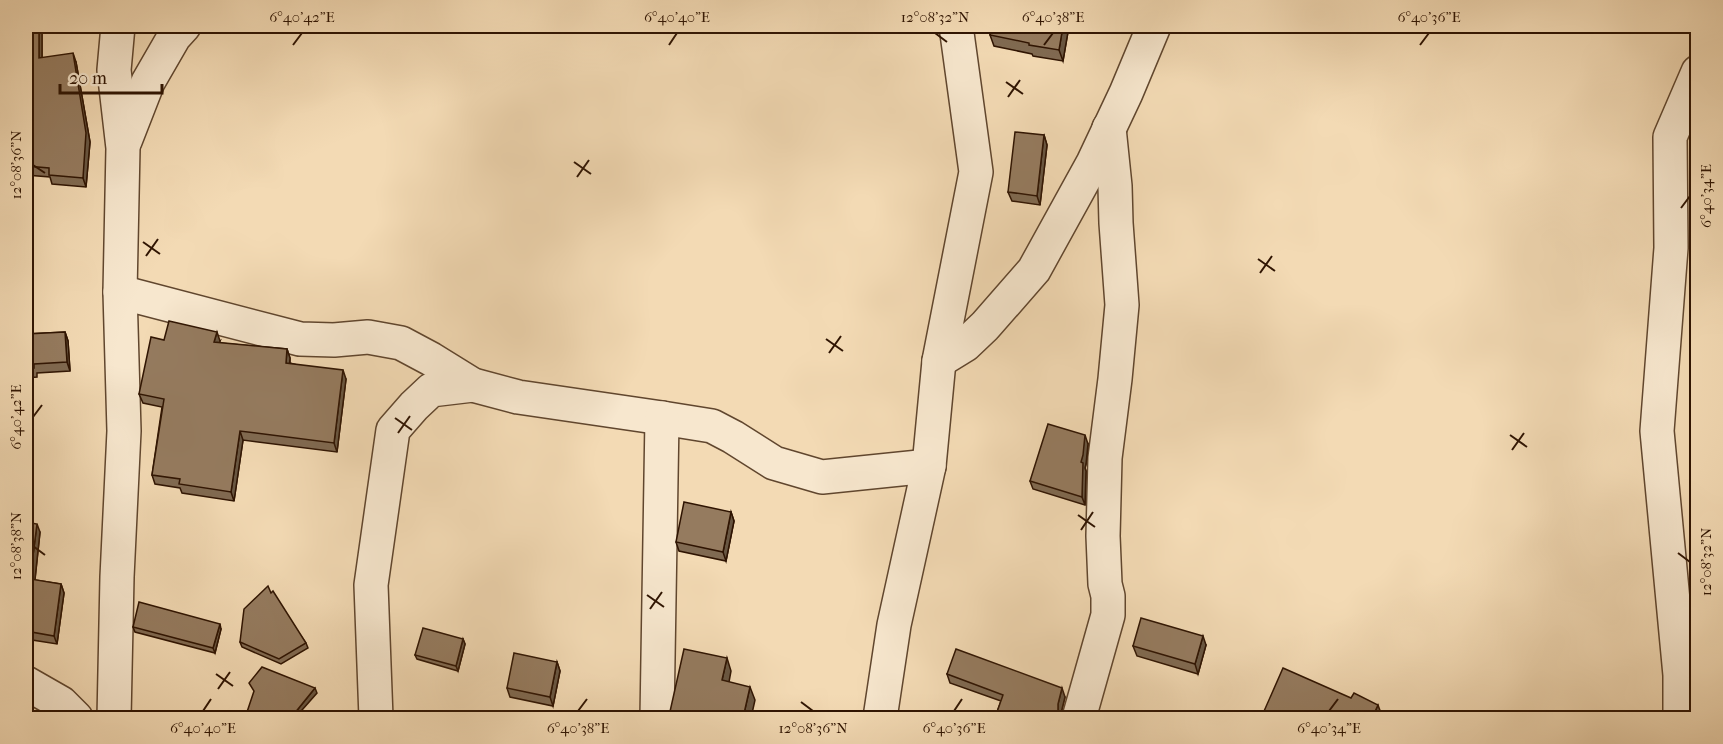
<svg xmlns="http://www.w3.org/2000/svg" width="1723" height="744" font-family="'IM FELL French Canon',serif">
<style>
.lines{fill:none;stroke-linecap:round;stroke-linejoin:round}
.minor-casing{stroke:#60462e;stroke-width:36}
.minor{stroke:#f7e7ce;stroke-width:33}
.wall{fill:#806a52;stroke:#2f1402;stroke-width:1.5}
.shaded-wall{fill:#685642;stroke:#2f1402;stroke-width:1.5}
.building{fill:#957b5f;stroke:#2f1402;stroke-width:1.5}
.ticks{fill:none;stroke:#2f1402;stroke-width:2}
.neatline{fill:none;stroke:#2f1402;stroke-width:2}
.ticks-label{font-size:15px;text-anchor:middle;fill:#2f1402}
</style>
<rect width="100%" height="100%" fill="#f3dab4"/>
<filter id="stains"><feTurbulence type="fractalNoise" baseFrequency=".00333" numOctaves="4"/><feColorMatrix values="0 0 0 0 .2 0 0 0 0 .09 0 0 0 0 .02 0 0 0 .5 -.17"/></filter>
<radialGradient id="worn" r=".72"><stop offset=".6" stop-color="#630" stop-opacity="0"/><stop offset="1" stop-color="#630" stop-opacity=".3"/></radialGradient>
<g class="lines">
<defs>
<g id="minor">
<polyline points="125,141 148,82 174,37 184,26"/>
<polyline points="120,292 300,339 334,340 368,337 401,343 431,359 473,385 518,397 662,418 712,426 733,437 774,463 822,477 929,466"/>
<polyline points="939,361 965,345 985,326 1034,270 1093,163 1126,93 1154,26"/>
<polyline points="26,683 61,703 76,718"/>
<polyline points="114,718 117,577 124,431 120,292 123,148 114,70 118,26"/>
<polyline points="376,718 371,585 393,430 414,406 431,390 473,385"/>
<polyline points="657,718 662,418"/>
<polyline points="880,718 894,625 929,466 939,361 976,172 956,26"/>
<polyline points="1079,718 1108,615 1108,596 1105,584 1103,536 1105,458 1115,379 1122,305 1116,223 1115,186 1109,128"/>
<polyline points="1680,718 1680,675 1657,431 1671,248 1670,137 1698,72"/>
</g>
</defs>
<use href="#minor" class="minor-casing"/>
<use href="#minor" class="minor"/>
</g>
<g class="wall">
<polygon points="26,26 42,26 42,58 76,62 90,142 86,187 52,184 50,177 26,175"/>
<polygon points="1069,26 1063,61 1033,56 1032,54 994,46 990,35"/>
<polygon points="1044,135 1047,145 1040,205 1012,201 1008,192"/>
<polygon points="65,332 68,341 70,371 37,373 37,377 26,378 26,334"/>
<polygon points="220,341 219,343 287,349 290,358 290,363 346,379 337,452 243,440 234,501 182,493 180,488 155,484 152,475 162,407 143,403 139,394"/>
<polygon points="1088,444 1086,464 1085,468 1086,471 1085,505 1033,489 1030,481"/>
<polygon points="731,512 734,521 726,561 679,551 676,542"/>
<polygon points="26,522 40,532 35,580 61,584 64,593 57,644 26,639"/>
<polygon points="271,593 306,643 308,648 281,664 242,647 240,642"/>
<polygon points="133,627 221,629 215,653 135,632"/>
<polygon points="463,639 465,644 458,671 417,659 415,655"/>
<polygon points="1206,645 1198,674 1137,656 1133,646"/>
<polygon points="557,662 560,671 553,706 510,697 507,688"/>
<polygon points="947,674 1065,697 1061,713 1061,718 1000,718 997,712 1001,701 950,683"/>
</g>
<g class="shaded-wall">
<polygon points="39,26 42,26 42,68 39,58"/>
<polygon points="1063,26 1069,26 1063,61 1059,50"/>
<polygon points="73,53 76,62 90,142 86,187 83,178"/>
<polygon points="1044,135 1047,145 1040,205 1037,196"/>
<polygon points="65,332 68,341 70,371 67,362"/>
<polygon points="217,332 220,341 218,351 214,342"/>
<polygon points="287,349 290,358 289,372 286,363"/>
<polygon points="343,370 346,379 337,452 334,443"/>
<polygon points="240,431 243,440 234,501 231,492"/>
<polygon points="1085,435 1088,444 1086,464 1085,468 1086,471 1085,505 1082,497 1081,462"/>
<polygon points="731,512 734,521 726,561 723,552"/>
<polygon points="37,524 40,532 34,588 30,579"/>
<polygon points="61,584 64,593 57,644 54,636"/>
<polygon points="220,624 221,629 215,653 213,648"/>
<polygon points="1203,636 1206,645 1198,674 1195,664"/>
<polygon points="463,639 465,644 458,671 456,666"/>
<polygon points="727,658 731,671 727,693 722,680"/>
<polygon points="557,662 560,671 553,706 550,697"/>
<polygon points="750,687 755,700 751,718 743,718"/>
<polygon points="315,688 317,693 295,718 294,714"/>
<polygon points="1062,688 1065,697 1061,713 1061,718 1059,718 1058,713 1058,704"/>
<polygon points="1378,705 1382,716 1381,718 1372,718"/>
</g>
<g class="building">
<polygon points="26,26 39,26 39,58 73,53 86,133 83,178 49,175 49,168 26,166"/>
<polygon points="992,26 1063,26 1059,50 1029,45 1029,43 990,35"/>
<polygon points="1015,132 1044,135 1037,196 1008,192"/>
<polygon points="169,321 217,332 214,342 287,349 286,363 343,370 334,443 240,431 231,492 179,484 180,479 152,475 164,399 139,394 151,337 164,340"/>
<polygon points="65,332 67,362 34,364 34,368 26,369 26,334"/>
<polygon points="1048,424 1085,435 1083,455 1081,462 1083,463 1082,497 1030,481"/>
<polygon points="684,502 731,512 723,552 676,542"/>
<polygon points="26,522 37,524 30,579 61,584 54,636 26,631"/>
<polygon points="268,586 271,593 273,591 306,643 279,659 240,642 244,609"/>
<polygon points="139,602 220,624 213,648 133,627"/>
<polygon points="1141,618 1203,636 1195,664 1133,646"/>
<polygon points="423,628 463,639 456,666 415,655"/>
<polygon points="684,649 727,658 722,680 750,687 743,718 678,718 669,716"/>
<polygon points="956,649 1062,688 1058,704 1058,713 1060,718 1015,718 997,712 1003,695 947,674"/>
<polygon points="514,653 557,662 550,697 507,688"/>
<polygon points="262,667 315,688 294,714 295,718 245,718 254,691 249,683"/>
<polygon points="1283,668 1351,698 1354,693 1378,705 1372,718 1261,718"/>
</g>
<path class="ticks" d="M 935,33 L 947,42M 293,45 L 302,33M 669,45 L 677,33M 1044,45 L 1053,33M 1420,45 L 1429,33M 1006,82 L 1023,94M 1008,97 L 1020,80M 574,162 L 591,174M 33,165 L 45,173M 577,177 L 589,160M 1681,208 L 1690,196M 143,242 L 160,254M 146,256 L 158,239M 1258,259 L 1275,271M 1260,273 L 1272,256M 826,339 L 843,351M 829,353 L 841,336M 33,417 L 42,405M 395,418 L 412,430M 398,433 L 410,416M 1510,435 L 1527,447M 1512,450 L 1524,433M 1078,515 L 1095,527M 1081,530 L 1093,512M 33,546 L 45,555M 1678,553 L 1690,562M 647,595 L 664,607M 650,609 L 662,592M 216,674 L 233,686M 218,689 L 230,672M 801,702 L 813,711M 203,711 L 211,699M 578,711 L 587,699M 954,711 L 962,699M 1329,711 L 1338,699"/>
<rect width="1723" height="744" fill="none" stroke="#f3dab4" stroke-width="66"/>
<path d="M60 84v9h102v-9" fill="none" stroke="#2f1402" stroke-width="3"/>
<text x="69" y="84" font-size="18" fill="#2f1402" stroke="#f7e7ce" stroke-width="4.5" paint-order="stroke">20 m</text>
<rect x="33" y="33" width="1657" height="678" class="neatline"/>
<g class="ticks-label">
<text x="302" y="22">6°40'42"E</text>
<text x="677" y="22">6°40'40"E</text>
<text x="935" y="22">12°08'32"N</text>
<text x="1053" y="22">6°40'38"E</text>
<text x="1429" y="22">6°40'36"E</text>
<text transform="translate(16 165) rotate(-90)" y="5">12°08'36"N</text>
<text transform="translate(1706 196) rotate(-90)" y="5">6°40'34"E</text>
<text transform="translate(16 417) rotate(-90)" y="5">6°40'42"E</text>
<text transform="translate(16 546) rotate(-90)" y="5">12°08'38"N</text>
<text transform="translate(1706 562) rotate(-90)" y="5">12°08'32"N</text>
<text x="203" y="733">6°40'40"E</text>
<text x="578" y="733">6°40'38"E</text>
<text x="813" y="733">12°08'36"N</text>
<text x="954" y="733">6°40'36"E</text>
<text x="1329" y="733">6°40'34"E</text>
</g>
<rect width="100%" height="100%" filter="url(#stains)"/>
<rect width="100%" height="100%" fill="url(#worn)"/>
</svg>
